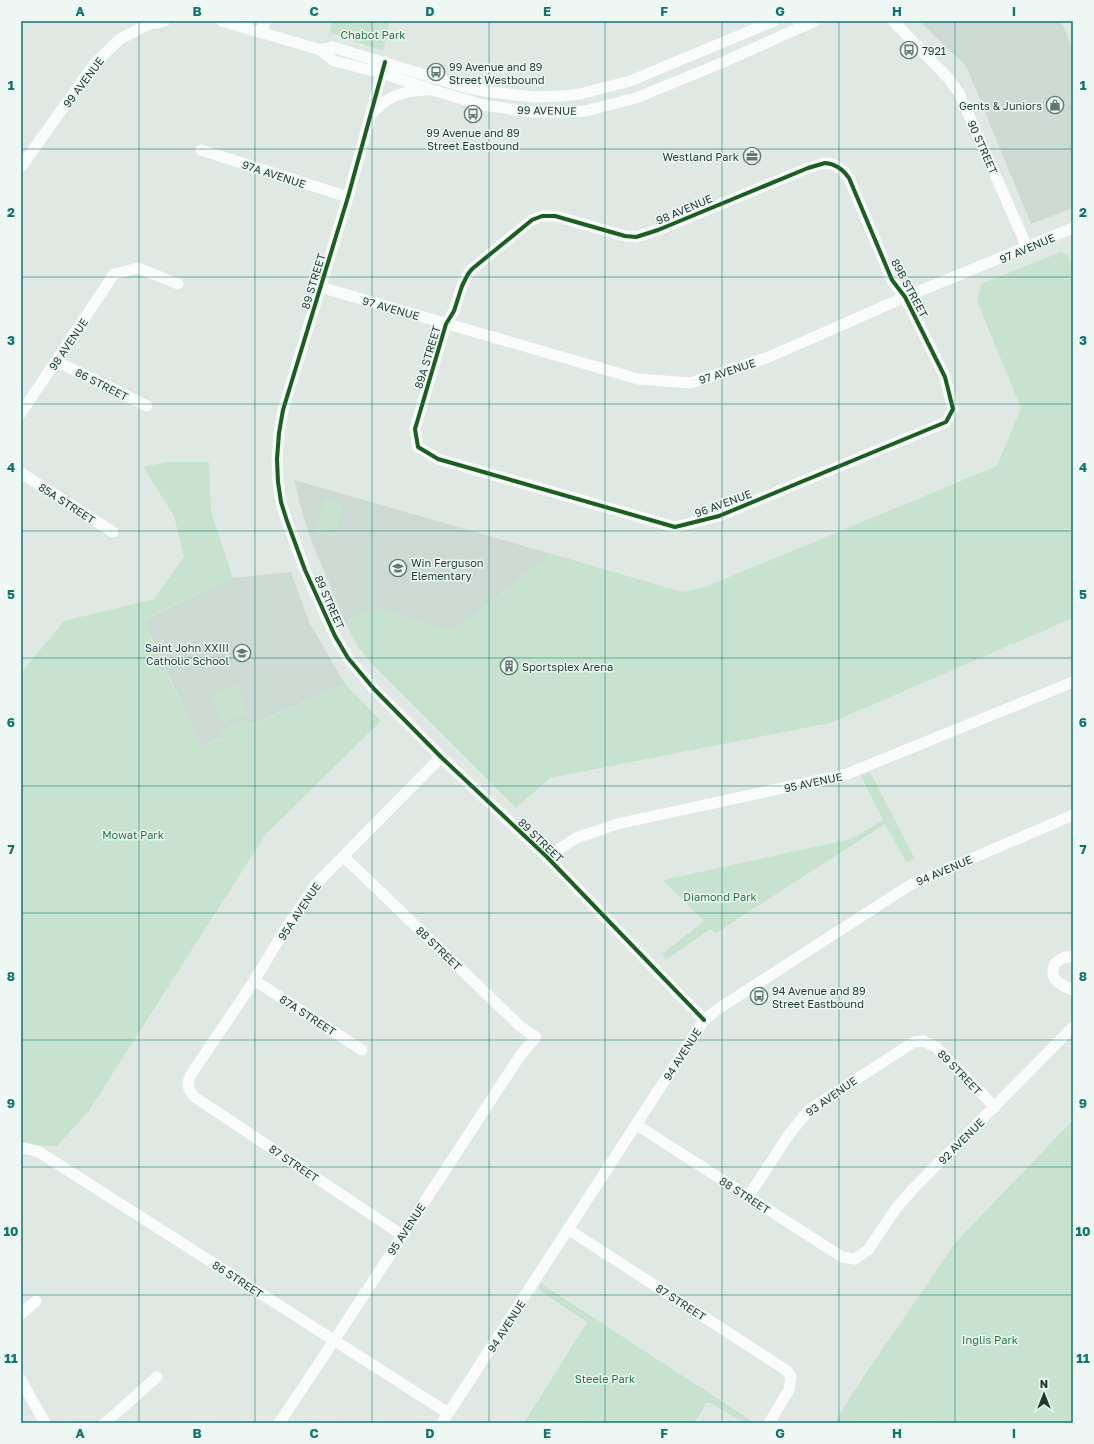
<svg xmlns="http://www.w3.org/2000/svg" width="1094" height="1444" font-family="'Golos Text',sans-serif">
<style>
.built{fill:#cddad4}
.green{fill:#c7e3d0}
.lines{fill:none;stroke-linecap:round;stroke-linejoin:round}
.minor{stroke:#fafcfb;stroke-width:11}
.cycleway-casing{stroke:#eef7f3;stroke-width:6}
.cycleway{stroke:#1b5e20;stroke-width:4}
.grid{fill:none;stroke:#0f766e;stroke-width:1;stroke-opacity:0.55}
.labels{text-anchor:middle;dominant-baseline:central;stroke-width:3;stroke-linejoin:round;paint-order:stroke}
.park-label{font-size:11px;fill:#237744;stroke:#eef7f3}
.poi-label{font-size:11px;fill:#1d3c34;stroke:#eef7f3;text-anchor:start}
.street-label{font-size:11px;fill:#1d3c34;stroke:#eef7f3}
.neatline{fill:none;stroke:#0f766e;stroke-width:1.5}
.grid-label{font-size:13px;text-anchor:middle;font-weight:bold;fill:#0f766e}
</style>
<rect width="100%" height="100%" fill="#e0e8e4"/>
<g class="built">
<polygon points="919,21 1058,21 1063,25 1073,50 1073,208 1031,224 966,66"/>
<polygon points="294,480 552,554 452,632 377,608 345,622 311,540 299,502 298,494"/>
<polygon points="291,572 309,622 345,684 201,746 143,620 233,578"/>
</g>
<g class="green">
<polygon points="332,21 390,21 383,51 330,33"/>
<polygon points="1061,252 1068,255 1073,266 1073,618 830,723 550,778 516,808 374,666 358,647 345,622 377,608 452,632 552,554 683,592 705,587 997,466 1021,408 977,301 981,284"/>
<polygon points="167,462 209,462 211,511 233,578 144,619 150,637 201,746 221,738 222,730 248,719 251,725 345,684 381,721 266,834 88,1112 57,1146 21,1144 21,673 64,621 154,599 184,557 174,516 143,467"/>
<polygon points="324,499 343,504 334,537 315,532"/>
<polygon points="236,685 248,712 222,723 211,695"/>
<polygon points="870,772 915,859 906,862 885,824 716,933 710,929 666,960 662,954 704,921 663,880 851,839 883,820 861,776"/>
<polygon points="1073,1120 1073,1423 834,1423 866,1373 956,1242"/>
<polygon points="540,1283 752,1421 751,1423 744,1423 711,1403 707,1403 694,1423 524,1423 587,1322 539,1290"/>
</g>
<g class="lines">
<g class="minor">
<polyline points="222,21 321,50 334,61 382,73 432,90 483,105 532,112 564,112 585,111 636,98 719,64 815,21"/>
<polyline points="893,21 949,79 959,93 1027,247"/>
<polyline points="262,33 265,21"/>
<polyline points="321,50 332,47 465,87 490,92 534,97 561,96 580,94 630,81 774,21"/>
<polyline points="385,62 348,197 283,410 279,433 277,459 278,482 281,502 287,521 305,570 335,636 348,658 374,689 441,757 547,857 704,1020"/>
<path d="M 372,113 C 377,108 383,102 389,99 C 400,92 415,91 427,90"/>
<polyline points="201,150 348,197"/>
<path d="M 825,163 C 836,164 843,169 849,178 L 892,280 L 905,297 L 945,377 L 953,409 L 946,422 L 719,516 L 675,527 L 438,459 L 418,447 L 415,429 L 446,324 L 454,311 L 462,286 L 468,274 L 472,269 L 532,220 L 542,216 L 555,216 L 625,236 L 636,237 L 658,230 L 808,168 Z"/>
<polyline points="21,167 95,63 120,39 149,24 165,21"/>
<polyline points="320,287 638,379 690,383 769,357 905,297 1073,228"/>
<polyline points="56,361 147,406"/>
<polyline points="21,413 114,274 138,268 178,284"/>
<polyline points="21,473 113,532"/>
<polyline points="547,857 576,838 617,824 847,774 1073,682"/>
<path d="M 1073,956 C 1069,957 1064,957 1061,959 C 1051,964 1050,977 1059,983 C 1063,986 1068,988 1073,990"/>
<polyline points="254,980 362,1050"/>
<polyline points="637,1125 842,1257 855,1259 868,1250 897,1207 912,1190 1073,1027"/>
<polyline points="21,1149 25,1148 39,1152 448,1413"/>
<polyline points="748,1197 790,1133 810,1109 914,1042 923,1041 936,1047 995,1107"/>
<polyline points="569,1230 786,1370 791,1376 789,1390 769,1423"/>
<path d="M 402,1235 L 196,1098 C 189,1092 186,1085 190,1076 L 256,978 L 286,928 L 316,884 L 441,757"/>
<polyline points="21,1314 36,1301"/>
<polyline points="21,1380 45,1423"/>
<polyline points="105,1423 157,1377"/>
<path d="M 279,1423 C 361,1302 439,1178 520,1056 L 536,1037 L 521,1027 L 343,856"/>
<polyline points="442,1423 704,1020 718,1009 910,885 1073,815"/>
</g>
<defs>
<g id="cycleway">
<polyline points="385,62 348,197 283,410 279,433 277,459 278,482 281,502 287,521 305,570 335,636 348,658 374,689 441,757 547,857 704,1020"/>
<path d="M 825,163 C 836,164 843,169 849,178 L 892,280 L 905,297 L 945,377 L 953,409 L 946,422 L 719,516 L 675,527 L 438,459 L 418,447 L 415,429 L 446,324 L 454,311 L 462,286 L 468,274 L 472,269 L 532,220 L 542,216 L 555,216 L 625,236 L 636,237 L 658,230 L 808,168 Z"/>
</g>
</defs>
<use href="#cycleway" class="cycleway-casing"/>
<use href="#cycleway" class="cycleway"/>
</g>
<path class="grid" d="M 139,21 L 139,1423M 255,21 L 255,1423M 372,21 L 372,1423M 489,21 L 489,1423M 605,21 L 605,1423M 722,21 L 722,1423M 839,21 L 839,1423M 955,21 L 955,1423M 21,149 L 1073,149M 21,277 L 1073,277M 21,404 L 1073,404M 21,531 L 1073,531M 21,658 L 1073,658M 21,786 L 1073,786M 21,913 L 1073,913M 21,1040 L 1073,1040M 21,1167 L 1073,1167M 21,1295 L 1073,1295"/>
<defs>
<symbol id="bus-ring" viewBox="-11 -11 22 22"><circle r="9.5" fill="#eef7f3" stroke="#617872" stroke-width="1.5"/><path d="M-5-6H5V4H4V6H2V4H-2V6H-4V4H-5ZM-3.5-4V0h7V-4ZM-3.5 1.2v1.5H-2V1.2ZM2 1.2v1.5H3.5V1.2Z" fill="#617872"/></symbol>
<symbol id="shop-ring" viewBox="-11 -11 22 22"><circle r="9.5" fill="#eef7f3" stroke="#617872" stroke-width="1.5"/><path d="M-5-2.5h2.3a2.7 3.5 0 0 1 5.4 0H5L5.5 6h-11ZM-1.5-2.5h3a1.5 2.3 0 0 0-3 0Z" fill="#617872"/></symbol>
<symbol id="office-ring" viewBox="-11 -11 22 22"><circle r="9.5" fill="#eef7f3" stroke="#617872" stroke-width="1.5"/><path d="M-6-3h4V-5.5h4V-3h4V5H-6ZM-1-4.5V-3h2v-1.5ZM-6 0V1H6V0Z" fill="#617872"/></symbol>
<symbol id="school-ring" viewBox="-11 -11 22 22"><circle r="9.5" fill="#eef7f3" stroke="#617872" stroke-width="1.5"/><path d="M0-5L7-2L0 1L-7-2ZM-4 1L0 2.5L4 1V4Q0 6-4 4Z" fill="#617872"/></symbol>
<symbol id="building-ring" viewBox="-11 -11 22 22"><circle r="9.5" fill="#eef7f3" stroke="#617872" stroke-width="1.5"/><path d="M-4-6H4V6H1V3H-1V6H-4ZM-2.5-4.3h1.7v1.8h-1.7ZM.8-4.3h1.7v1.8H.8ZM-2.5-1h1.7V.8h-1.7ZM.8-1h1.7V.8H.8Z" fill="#617872"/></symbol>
</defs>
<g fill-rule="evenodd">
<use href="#bus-ring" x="899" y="40" width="20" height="20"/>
<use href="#bus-ring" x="426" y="62" width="20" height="20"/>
<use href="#shop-ring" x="1045" y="95" width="20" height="20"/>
<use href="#bus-ring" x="463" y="104" width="20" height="20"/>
<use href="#office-ring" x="742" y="146" width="20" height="20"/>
<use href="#school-ring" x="388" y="558" width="20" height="20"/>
<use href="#school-ring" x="232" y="643" width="20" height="20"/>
<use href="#building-ring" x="499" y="656" width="20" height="20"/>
<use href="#bus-ring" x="749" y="986" width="20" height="20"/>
</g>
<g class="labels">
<g class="park-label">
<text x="373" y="34">Chabot Park</text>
<text x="133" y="834">Mowat Park</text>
<text x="720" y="896">Diamond Park</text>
<text x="990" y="1339">Inglis Park</text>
<text x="605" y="1378">Steele Park</text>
</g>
<g class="poi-label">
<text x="922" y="50">7921</text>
<text x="449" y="66">99 Avenue and 89<tspan x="449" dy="13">Street Westbound</tspan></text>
<text x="1042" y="105" text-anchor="end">Gents &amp; Juniors</text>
<text x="473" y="132" text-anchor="middle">99 Avenue and 89<tspan x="473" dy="13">Street Eastbound</tspan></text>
<text x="739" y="156" text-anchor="end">Westland Park</text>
<text x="411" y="562">Win Ferguson<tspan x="411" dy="13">Elementary</tspan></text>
<text x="229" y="647" text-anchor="end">Saint John XXIII<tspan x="229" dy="13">Catholic School</tspan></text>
<text x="522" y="666">Sportsplex Arena</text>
<text x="772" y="990">94 Avenue and 89<tspan x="772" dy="13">Street Eastbound</tspan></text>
</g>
<g class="street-label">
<text transform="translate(83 82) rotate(-53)">99 AVENUE</text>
<text transform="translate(547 110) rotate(1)">99 AVENUE</text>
<text transform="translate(983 147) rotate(66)">90 STREET</text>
<text transform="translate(274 174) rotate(18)">97A AVENUE</text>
<text transform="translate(684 209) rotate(-23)">98 AVENUE</text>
<text transform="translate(1027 248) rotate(-23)">97 AVENUE</text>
<text transform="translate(313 281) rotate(-73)">89 STREET</text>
<text transform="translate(910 288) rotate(62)">89B STREET</text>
<text transform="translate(391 308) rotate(16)">97 AVENUE</text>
<text transform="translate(68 344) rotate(-56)">98 AVENUE</text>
<text transform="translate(427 357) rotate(-73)">89A STREET</text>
<text transform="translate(727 371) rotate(-18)">97 AVENUE</text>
<text transform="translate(102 384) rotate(27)">86 STREET</text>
<text transform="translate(67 503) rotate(33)">85A STREET</text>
<text transform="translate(723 503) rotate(-20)">96 AVENUE</text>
<text transform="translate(330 602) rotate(66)">89 STREET</text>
<text transform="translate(813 782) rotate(-12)">95 AVENUE</text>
<text transform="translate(541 840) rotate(44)">89 STREET</text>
<text transform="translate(944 870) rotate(-23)">94 AVENUE</text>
<text transform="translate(299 911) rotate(-56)">95A AVENUE</text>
<text transform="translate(439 948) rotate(44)">88 STREET</text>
<text transform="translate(308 1015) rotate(33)">87A STREET</text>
<text transform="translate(682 1054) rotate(-57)">94 AVENUE</text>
<text transform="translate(960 1072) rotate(46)">89 STREET</text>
<text transform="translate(831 1096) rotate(-35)">93 AVENUE</text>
<text transform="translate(961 1141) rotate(-45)">92 AVENUE</text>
<text transform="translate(294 1163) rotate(34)">87 STREET</text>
<text transform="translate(745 1195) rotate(33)">88 STREET</text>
<text transform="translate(406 1229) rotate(-57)">95 AVENUE</text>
<text transform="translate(238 1279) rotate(33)">86 STREET</text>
<text transform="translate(681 1302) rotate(33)">87 STREET</text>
<text transform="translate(506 1326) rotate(-57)">94 AVENUE</text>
</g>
</g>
<rect width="1094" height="1444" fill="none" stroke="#eef7f3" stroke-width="44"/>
<g transform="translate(1044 1394)" stroke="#eef7f3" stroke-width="3" paint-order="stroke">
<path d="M0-3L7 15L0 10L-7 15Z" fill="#1d3c34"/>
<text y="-6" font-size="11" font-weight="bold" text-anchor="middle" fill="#1d3c34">N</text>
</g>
<rect x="22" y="22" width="1050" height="1400" class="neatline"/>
<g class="grid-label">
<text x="80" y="16">A</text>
<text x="197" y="16">B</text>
<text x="314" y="16">C</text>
<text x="430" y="16">D</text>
<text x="547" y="16">E</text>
<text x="664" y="16">F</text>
<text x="780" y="16">G</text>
<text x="897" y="16">H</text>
<text x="1014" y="16">I</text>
<text x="11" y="90">1</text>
<text x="1083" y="90">1</text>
<text x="11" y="217">2</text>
<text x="1083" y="217">2</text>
<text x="11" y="345">3</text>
<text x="1083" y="345">3</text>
<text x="11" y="472">4</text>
<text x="1083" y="472">4</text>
<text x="11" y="599">5</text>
<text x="1083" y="599">5</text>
<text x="11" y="727">6</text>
<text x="1083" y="727">6</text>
<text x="11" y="854">7</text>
<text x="1083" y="854">7</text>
<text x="11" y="981">8</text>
<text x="1083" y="981">8</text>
<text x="11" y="1108">9</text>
<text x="1083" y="1108">9</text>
<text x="11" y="1236">10</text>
<text x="1083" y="1236">10</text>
<text x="11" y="1363">11</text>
<text x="1083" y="1363">11</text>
<text x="80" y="1438">A</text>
<text x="197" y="1438">B</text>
<text x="314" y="1438">C</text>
<text x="430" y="1438">D</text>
<text x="547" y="1438">E</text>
<text x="664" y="1438">F</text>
<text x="780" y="1438">G</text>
<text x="897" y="1438">H</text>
<text x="1014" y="1438">I</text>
</g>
</svg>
